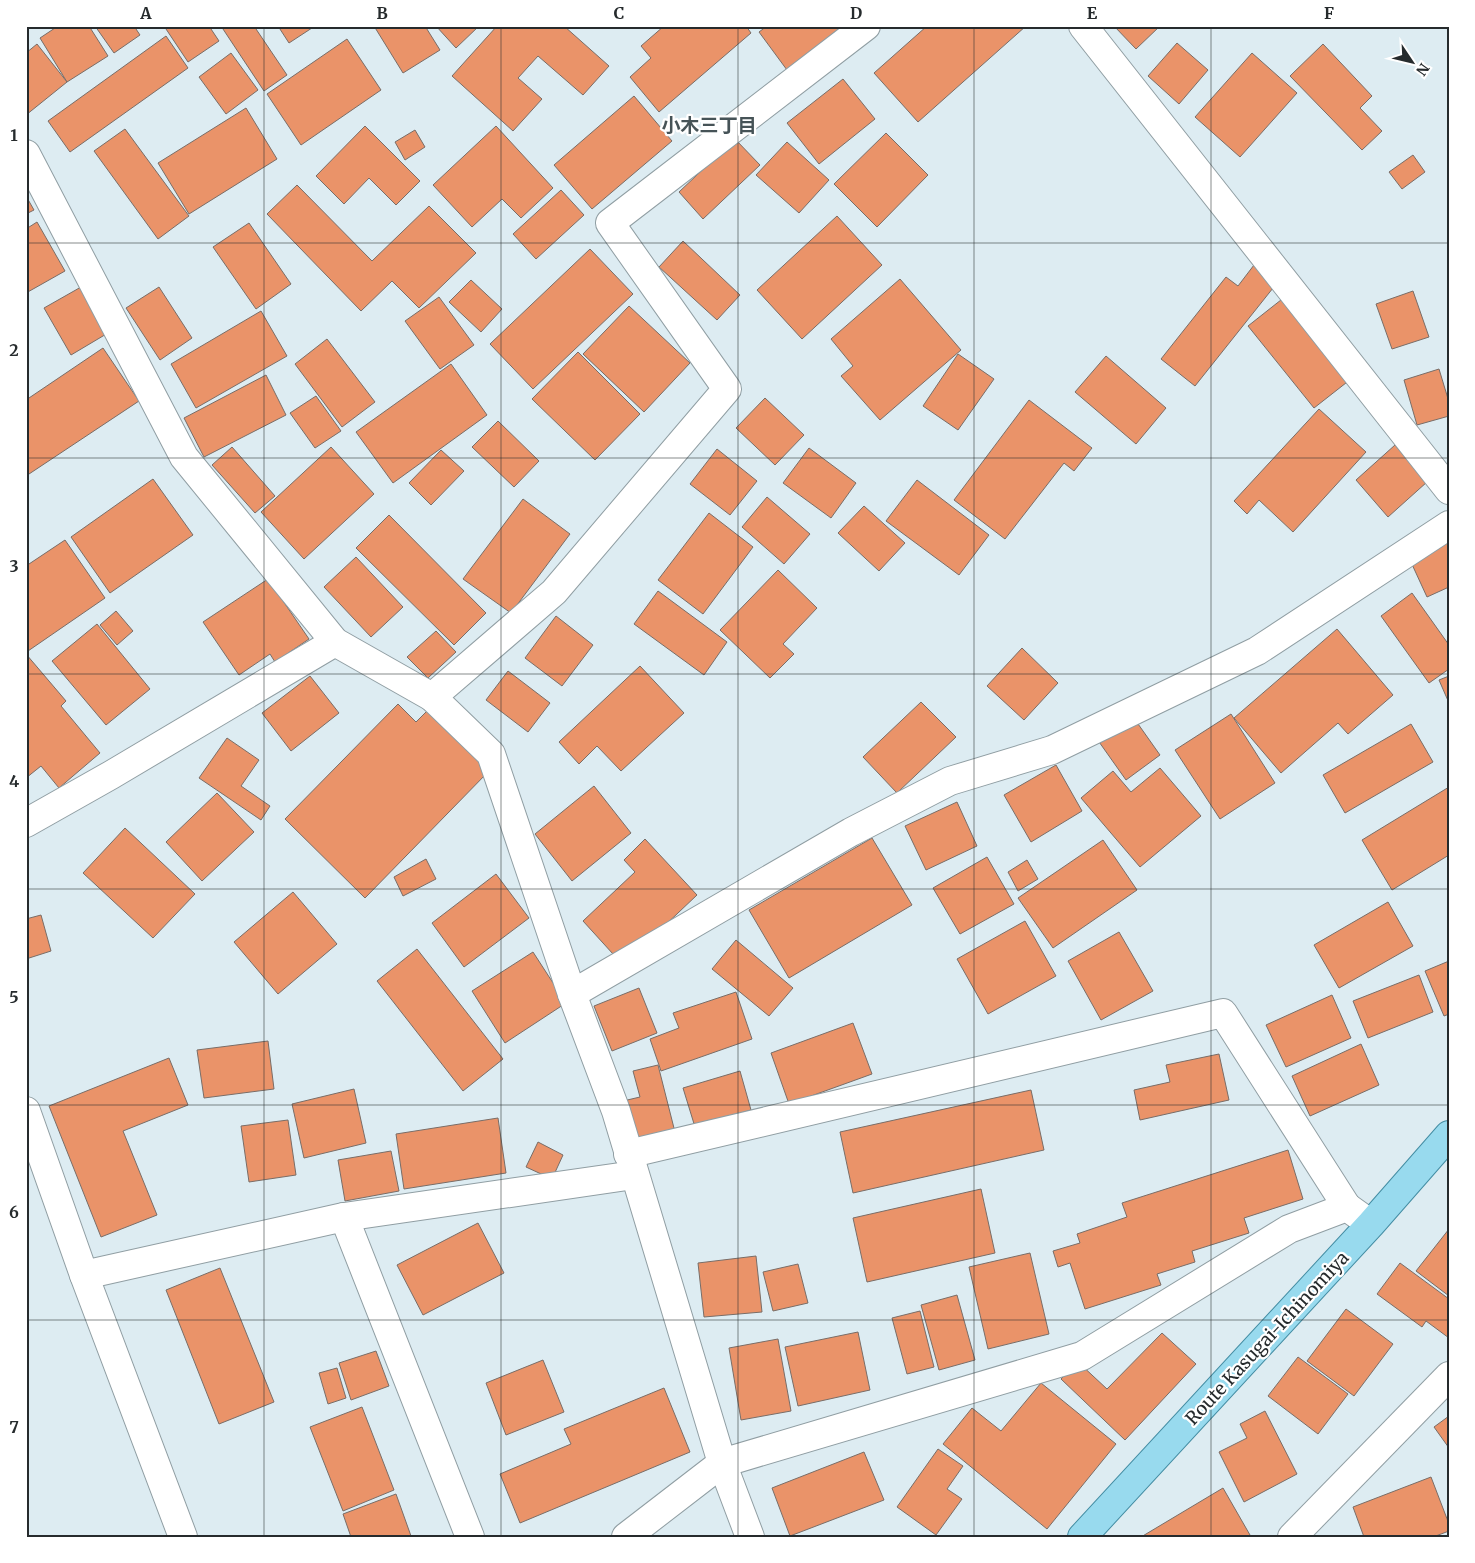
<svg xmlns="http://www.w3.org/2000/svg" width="1475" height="1563" font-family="Merriweather,'Noto Sans JP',serif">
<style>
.building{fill:#ea9369;stroke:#796d67}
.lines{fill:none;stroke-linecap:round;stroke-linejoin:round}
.minor-casing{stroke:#909ea3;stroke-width:30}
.major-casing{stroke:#448da3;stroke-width:30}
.minor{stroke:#fff;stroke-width:28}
.major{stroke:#98daee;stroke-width:28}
.grid{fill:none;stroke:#262b2d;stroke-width:1;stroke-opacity:0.55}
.labels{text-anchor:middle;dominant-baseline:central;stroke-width:4.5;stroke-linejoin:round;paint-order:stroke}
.street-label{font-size:18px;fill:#262b2d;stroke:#fff}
.neighbourhood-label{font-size:19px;font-weight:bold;fill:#465357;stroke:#fff}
.neatline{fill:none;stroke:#262b2d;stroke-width:2}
.grid-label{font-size:16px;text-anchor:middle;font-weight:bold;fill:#262b2d}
</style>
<rect width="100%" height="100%" fill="#ddecf2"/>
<g class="building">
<polygon points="58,26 89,26 108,56 67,82 40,38"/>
<polygon points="95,26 134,26 140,35 114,53"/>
<polygon points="164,26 209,26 219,41 188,62"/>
<polygon points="221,26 254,26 287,75 264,91"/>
<polygon points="278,26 315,26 289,43"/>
<polygon points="374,26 425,26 440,50 403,73"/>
<polygon points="436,26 479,26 456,48"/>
<polygon points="497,26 564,26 609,66 583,95 538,56 518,78 542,99 513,131 452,76"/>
<polygon points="664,26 746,26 751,33 659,112 630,77 651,58 641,46"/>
<polygon points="767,26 838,26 840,28 787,70 759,32"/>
<polygon points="927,26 1026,26 918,122 874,73"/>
<polygon points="1114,26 1160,26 1136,49"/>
<polygon points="166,36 188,68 70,152 48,121"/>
<polygon points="347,39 381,90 301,145 267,94"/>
<polygon points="1177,43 1208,70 1179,104 1148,76"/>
<polygon points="37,44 67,82 26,115 26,53"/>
<polygon points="1323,44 1372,96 1360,108 1382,131 1362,150 1290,76"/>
<polygon points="231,53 258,90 226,114 199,77"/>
<polygon points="1252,53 1297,93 1240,157 1195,117"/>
<polygon points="843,79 875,119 819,164 787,123"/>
<polygon points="634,96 672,141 592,209 554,165"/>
<polygon points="246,108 277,159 189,214 158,163"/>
<polygon points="365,126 420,181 396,205 369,178 344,204 316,176"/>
<polygon points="496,126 553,188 521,218 502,199 472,227 433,185"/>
<polygon points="125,129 189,216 158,239 94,151"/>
<polygon points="415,130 425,147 405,160 395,142"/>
<polygon points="886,133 928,175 877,227 834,184"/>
<polygon points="735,139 760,165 703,219 679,192"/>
<polygon points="787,142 829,180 799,213 756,175"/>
<polygon points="1413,155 1425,172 1402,189 1389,172"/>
<polygon points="297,185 372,261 429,206 476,253 419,308 392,281 361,311 267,214"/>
<polygon points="561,190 584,215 536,259 513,234"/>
<polygon points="26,196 34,210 26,214"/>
<polygon points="837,216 882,265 802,339 757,290"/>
<polygon points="37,222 65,271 26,293 26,229"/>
<polygon points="249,223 291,284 256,309 213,247"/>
<polygon points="683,241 740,295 717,320 659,267"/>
<polygon points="590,249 633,294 533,389 490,344"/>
<polygon points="1254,265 1277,283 1195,386 1161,359 1226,277 1238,286"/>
<polygon points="900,279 961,350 880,420 841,376 853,366 831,339"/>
<polygon points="471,280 502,309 481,332 449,302"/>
<polygon points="81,287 108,333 71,355 44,308"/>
<polygon points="159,287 192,338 160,360 126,308"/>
<polygon points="1413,291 1429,337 1392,349 1376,304"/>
<polygon points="1286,296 1351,379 1314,408 1248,326"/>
<polygon points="439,297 474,345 440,369 405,321"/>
<polygon points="629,306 690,363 644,412 583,354"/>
<polygon points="261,311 287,356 196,408 171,364"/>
<polygon points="327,339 375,402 342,427 295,364"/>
<polygon points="103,348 139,401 26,476 26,400"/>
<polygon points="578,352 640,414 595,460 532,399"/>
<polygon points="958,354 994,379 958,430 923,406"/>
<polygon points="1106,356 1166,408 1136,444 1075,392"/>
<polygon points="451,364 487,415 393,483 356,432"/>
<polygon points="1439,369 1449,402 1449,416 1417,425 1404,380"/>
<polygon points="266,375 286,415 204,457 184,418"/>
<polygon points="316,396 341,431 315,448 290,413"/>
<polygon points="765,398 804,435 775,465 736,428"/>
<polygon points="1029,400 1092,448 1074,471 1064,463 1005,539 954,500"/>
<polygon points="1319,409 1366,452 1293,532 1259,500 1247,514 1234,501"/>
<polygon points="498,421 539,461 514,487 472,447"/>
<polygon points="1395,445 1427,482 1388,517 1356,480"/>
<polygon points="232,447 275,496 255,513 212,465"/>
<polygon points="331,447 374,494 304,559 261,512"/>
<polygon points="809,448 856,483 831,518 783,483"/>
<polygon points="717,449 757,481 730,515 690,484"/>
<polygon points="441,450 464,471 431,505 409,483"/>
<polygon points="153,479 193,535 110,593 71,537"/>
<polygon points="917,480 989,535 959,575 886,521"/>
<polygon points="767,497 810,534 784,564 742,527"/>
<polygon points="523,499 570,534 511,613 463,579"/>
<polygon points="864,506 905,543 879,571 838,533"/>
<polygon points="709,513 753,547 703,614 658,580"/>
<polygon points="389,515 486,613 454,645 356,548"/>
<polygon points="65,540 105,598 28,651 26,649 26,566"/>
<polygon points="1449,542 1449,587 1427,597 1410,560"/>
<polygon points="356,557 403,607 371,637 324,587"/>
<polygon points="778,570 817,608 783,644 794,654 770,678 720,630"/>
<polygon points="268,579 309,639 275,662 270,654 239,675 203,622"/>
<polygon points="658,591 727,642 704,675 634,624"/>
<polygon points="1412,593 1449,645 1449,669 1429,683 1381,616"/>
<polygon points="116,611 133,631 117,645 100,625"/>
<polygon points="556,616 593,645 562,686 525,658"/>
<polygon points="97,624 150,689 106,725 52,661"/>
<polygon points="1337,629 1393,695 1348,734 1338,723 1281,773 1234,718"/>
<polygon points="436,631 456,652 428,678 407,657"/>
<polygon points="1022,648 1058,683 1024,720 987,686"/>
<polygon points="26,654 66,701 61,706 100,753 59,788 41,766 26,778"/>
<polygon points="640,666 684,713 621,771 597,746 579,764 559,742"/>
<polygon points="508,671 550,703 528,732 486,700"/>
<polygon points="310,676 339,713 291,751 262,713"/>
<polygon points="1449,676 1449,703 1439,680"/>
<polygon points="921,702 956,737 897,793 863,757"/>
<polygon points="398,704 416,722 427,711 489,771 365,898 285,819"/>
<polygon points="1131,714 1160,755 1126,780 1097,739"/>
<polygon points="1231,714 1275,783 1220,819 1175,750"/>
<polygon points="1411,724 1433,762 1345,813 1323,775"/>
<polygon points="227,738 259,760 241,786 270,806 261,820 199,778"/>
<polygon points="1056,765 1082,811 1031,842 1004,795"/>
<polygon points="1160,768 1201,816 1140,867 1081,798 1113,771 1131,792"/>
<polygon points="594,786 631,833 572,881 535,834"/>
<polygon points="1449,787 1449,855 1392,890 1362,840"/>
<polygon points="217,793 254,832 202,881 166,842"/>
<polygon points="957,802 977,846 926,870 905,826"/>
<polygon points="125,828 195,894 153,938 83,873"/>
<polygon points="872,838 912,905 789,978 749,910"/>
<polygon points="645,839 697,895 623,965 583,921 635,872 624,860"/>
<polygon points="1103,840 1137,890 1053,948 1018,898"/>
<polygon points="987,857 1014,904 960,934 933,888"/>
<polygon points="426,859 436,879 403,896 394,877"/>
<polygon points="1027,860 1038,879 1018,891 1008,872"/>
<polygon points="496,874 529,918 464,967 432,923"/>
<polygon points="293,892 337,944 278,994 234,942"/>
<polygon points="1388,902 1413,946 1339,988 1314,945"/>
<polygon points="41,915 51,951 26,959 26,919"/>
<polygon points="1025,921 1056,976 988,1014 957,959"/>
<polygon points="1119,932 1153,991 1101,1020 1068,961"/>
<polygon points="736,940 793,988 769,1016 712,969"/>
<polygon points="417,949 503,1059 463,1091 377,981"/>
<polygon points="533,952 566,1003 505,1043 472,991"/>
<polygon points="1449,961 1449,1014 1444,1016 1425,971"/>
<polygon points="1419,975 1433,1012 1368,1038 1353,1001"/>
<polygon points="639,988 657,1033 612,1051 594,1006"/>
<polygon points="736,992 752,1039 661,1071 650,1039 679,1028 673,1013"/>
<polygon points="1332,995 1351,1038 1286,1067 1266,1025"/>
<polygon points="853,1023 872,1074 789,1104 771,1053"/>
<polygon points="268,1041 274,1089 204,1098 197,1050"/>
<polygon points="1361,1044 1379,1085 1310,1116 1292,1076"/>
<polygon points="1219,1054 1229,1100 1140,1120 1134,1090 1170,1082 1166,1065"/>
<polygon points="169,1058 188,1105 123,1131 157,1215 101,1237 49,1106"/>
<polygon points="658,1065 677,1140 636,1150 623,1101 640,1097 633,1071"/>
<polygon points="740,1071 751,1110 695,1127 683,1088"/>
<polygon points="354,1089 366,1143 304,1158 292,1104"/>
<polygon points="1031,1090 1044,1150 853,1193 840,1132"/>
<polygon points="498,1118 506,1173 404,1189 396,1134"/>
<polygon points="288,1120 296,1175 249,1182 241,1126"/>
<polygon points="538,1142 563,1155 552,1179 526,1167"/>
<polygon points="1288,1150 1303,1199 1244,1218 1249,1233 1192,1251 1195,1262 1157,1274 1161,1285 1085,1309 1070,1263 1058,1267 1053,1251 1080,1243 1077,1234 1127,1217 1122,1203"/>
<polygon points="391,1151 399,1191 345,1201 338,1160"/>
<polygon points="981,1189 995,1253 867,1282 853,1218"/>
<polygon points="478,1223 504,1273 423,1315 397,1265"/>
<polygon points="1449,1229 1449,1296 1416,1271"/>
<polygon points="1030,1253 1049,1334 988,1349 969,1267"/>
<polygon points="756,1256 762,1312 704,1317 698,1263"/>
<polygon points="1400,1263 1449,1299 1449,1338 1426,1321 1422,1327 1377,1294"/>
<polygon points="798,1264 808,1303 773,1311 763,1272"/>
<polygon points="220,1268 274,1402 219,1424 166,1290"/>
<polygon points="957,1295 975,1360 939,1370 921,1305"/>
<polygon points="1346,1309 1393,1344 1354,1396 1307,1361"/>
<polygon points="920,1311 934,1367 907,1374 892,1318"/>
<polygon points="858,1332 870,1390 798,1406 785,1347"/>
<polygon points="1162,1333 1196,1364 1125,1440 1061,1379 1078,1362 1107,1389"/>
<polygon points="778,1339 791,1411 741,1420 729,1348"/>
<polygon points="376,1351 389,1386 351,1400 339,1363"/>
<polygon points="1298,1357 1348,1394 1318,1434 1268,1396"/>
<polygon points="543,1360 564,1412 506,1435 486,1383"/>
<polygon points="337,1368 346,1398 328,1404 319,1373"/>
<polygon points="1041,1383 1116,1444 1047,1529 943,1444 972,1408 1001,1431"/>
<polygon points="664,1388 690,1452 520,1523 500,1474 571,1444 564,1429"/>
<polygon points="362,1407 394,1490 343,1511 310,1427"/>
<polygon points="1265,1411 1297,1474 1244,1502 1219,1452 1247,1438 1240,1424"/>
<polygon points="1449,1416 1449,1448 1434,1427"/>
<polygon points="938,1449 963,1466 947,1489 962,1499 936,1535 897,1507"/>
<polygon points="864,1452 884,1500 790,1536 772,1488"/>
<polygon points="1431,1477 1449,1524 1449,1531 1433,1537 1364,1537 1353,1507"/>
<polygon points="1223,1488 1250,1535 1246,1537 1141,1537"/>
<polygon points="396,1494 411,1536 351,1537 343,1514"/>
</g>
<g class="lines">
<defs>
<g id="minor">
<polyline points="1083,26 1449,490"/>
<polyline points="26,154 184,457 335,642 432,697 491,754 572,994 616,1111 722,1463 750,1537"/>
<polyline points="432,697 554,592 727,389 610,223 866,26"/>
<polyline points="26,823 111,775 335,642"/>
<polyline points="572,994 851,832 950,781 1052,750 1257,651 1449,525"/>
<polyline points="26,1111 84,1275 183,1537"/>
<polyline points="628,1154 1223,1013 1347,1207"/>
<polyline points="344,1217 470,1537"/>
<polyline points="84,1275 344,1217 634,1175"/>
<polyline points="626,1537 722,1463 1082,1356 1289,1229 1347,1207 1361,1217"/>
<polyline points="1292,1537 1449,1376"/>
</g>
<polyline id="major" points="1082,1537 1371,1224 1449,1135"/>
</defs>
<use href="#minor" class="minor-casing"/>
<use href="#major" class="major-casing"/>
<use href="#minor" class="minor"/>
<use href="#major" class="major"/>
</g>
<path class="grid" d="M 264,26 L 264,1537M 501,26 L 501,1537M 738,26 L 738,1537M 974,26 L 974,1537M 1211,26 L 1211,1537M 26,243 L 1449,243M 26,458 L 1449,458M 26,674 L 1449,674M 26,889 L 1449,889M 26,1105 L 1449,1105M 26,1320 L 1449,1320"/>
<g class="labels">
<g class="street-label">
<text transform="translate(1267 1338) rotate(-47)">Route Kasugai-Ichinomiya</text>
</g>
<g class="neighbourhood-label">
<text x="709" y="125">小木三丁目</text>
</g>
</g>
<rect width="1475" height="1563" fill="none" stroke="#ffffff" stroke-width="55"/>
<g transform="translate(1412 62) rotate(125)" stroke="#ffffff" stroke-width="4" paint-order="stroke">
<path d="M0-4L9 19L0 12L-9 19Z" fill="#262b2d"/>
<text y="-8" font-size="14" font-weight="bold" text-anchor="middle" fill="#262b2d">N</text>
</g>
<rect x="28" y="28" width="1420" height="1508" class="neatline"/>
<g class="grid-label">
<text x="146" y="19">A</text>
<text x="382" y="19">B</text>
<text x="619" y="19">C</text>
<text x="856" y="19">D</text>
<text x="1092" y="19">E</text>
<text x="1329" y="19">F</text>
<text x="14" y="141">1</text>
<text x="14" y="356">2</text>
<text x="14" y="572">3</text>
<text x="14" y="787">4</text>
<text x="14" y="1003">5</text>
<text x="14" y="1218">6</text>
<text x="14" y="1433">7</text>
</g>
</svg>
